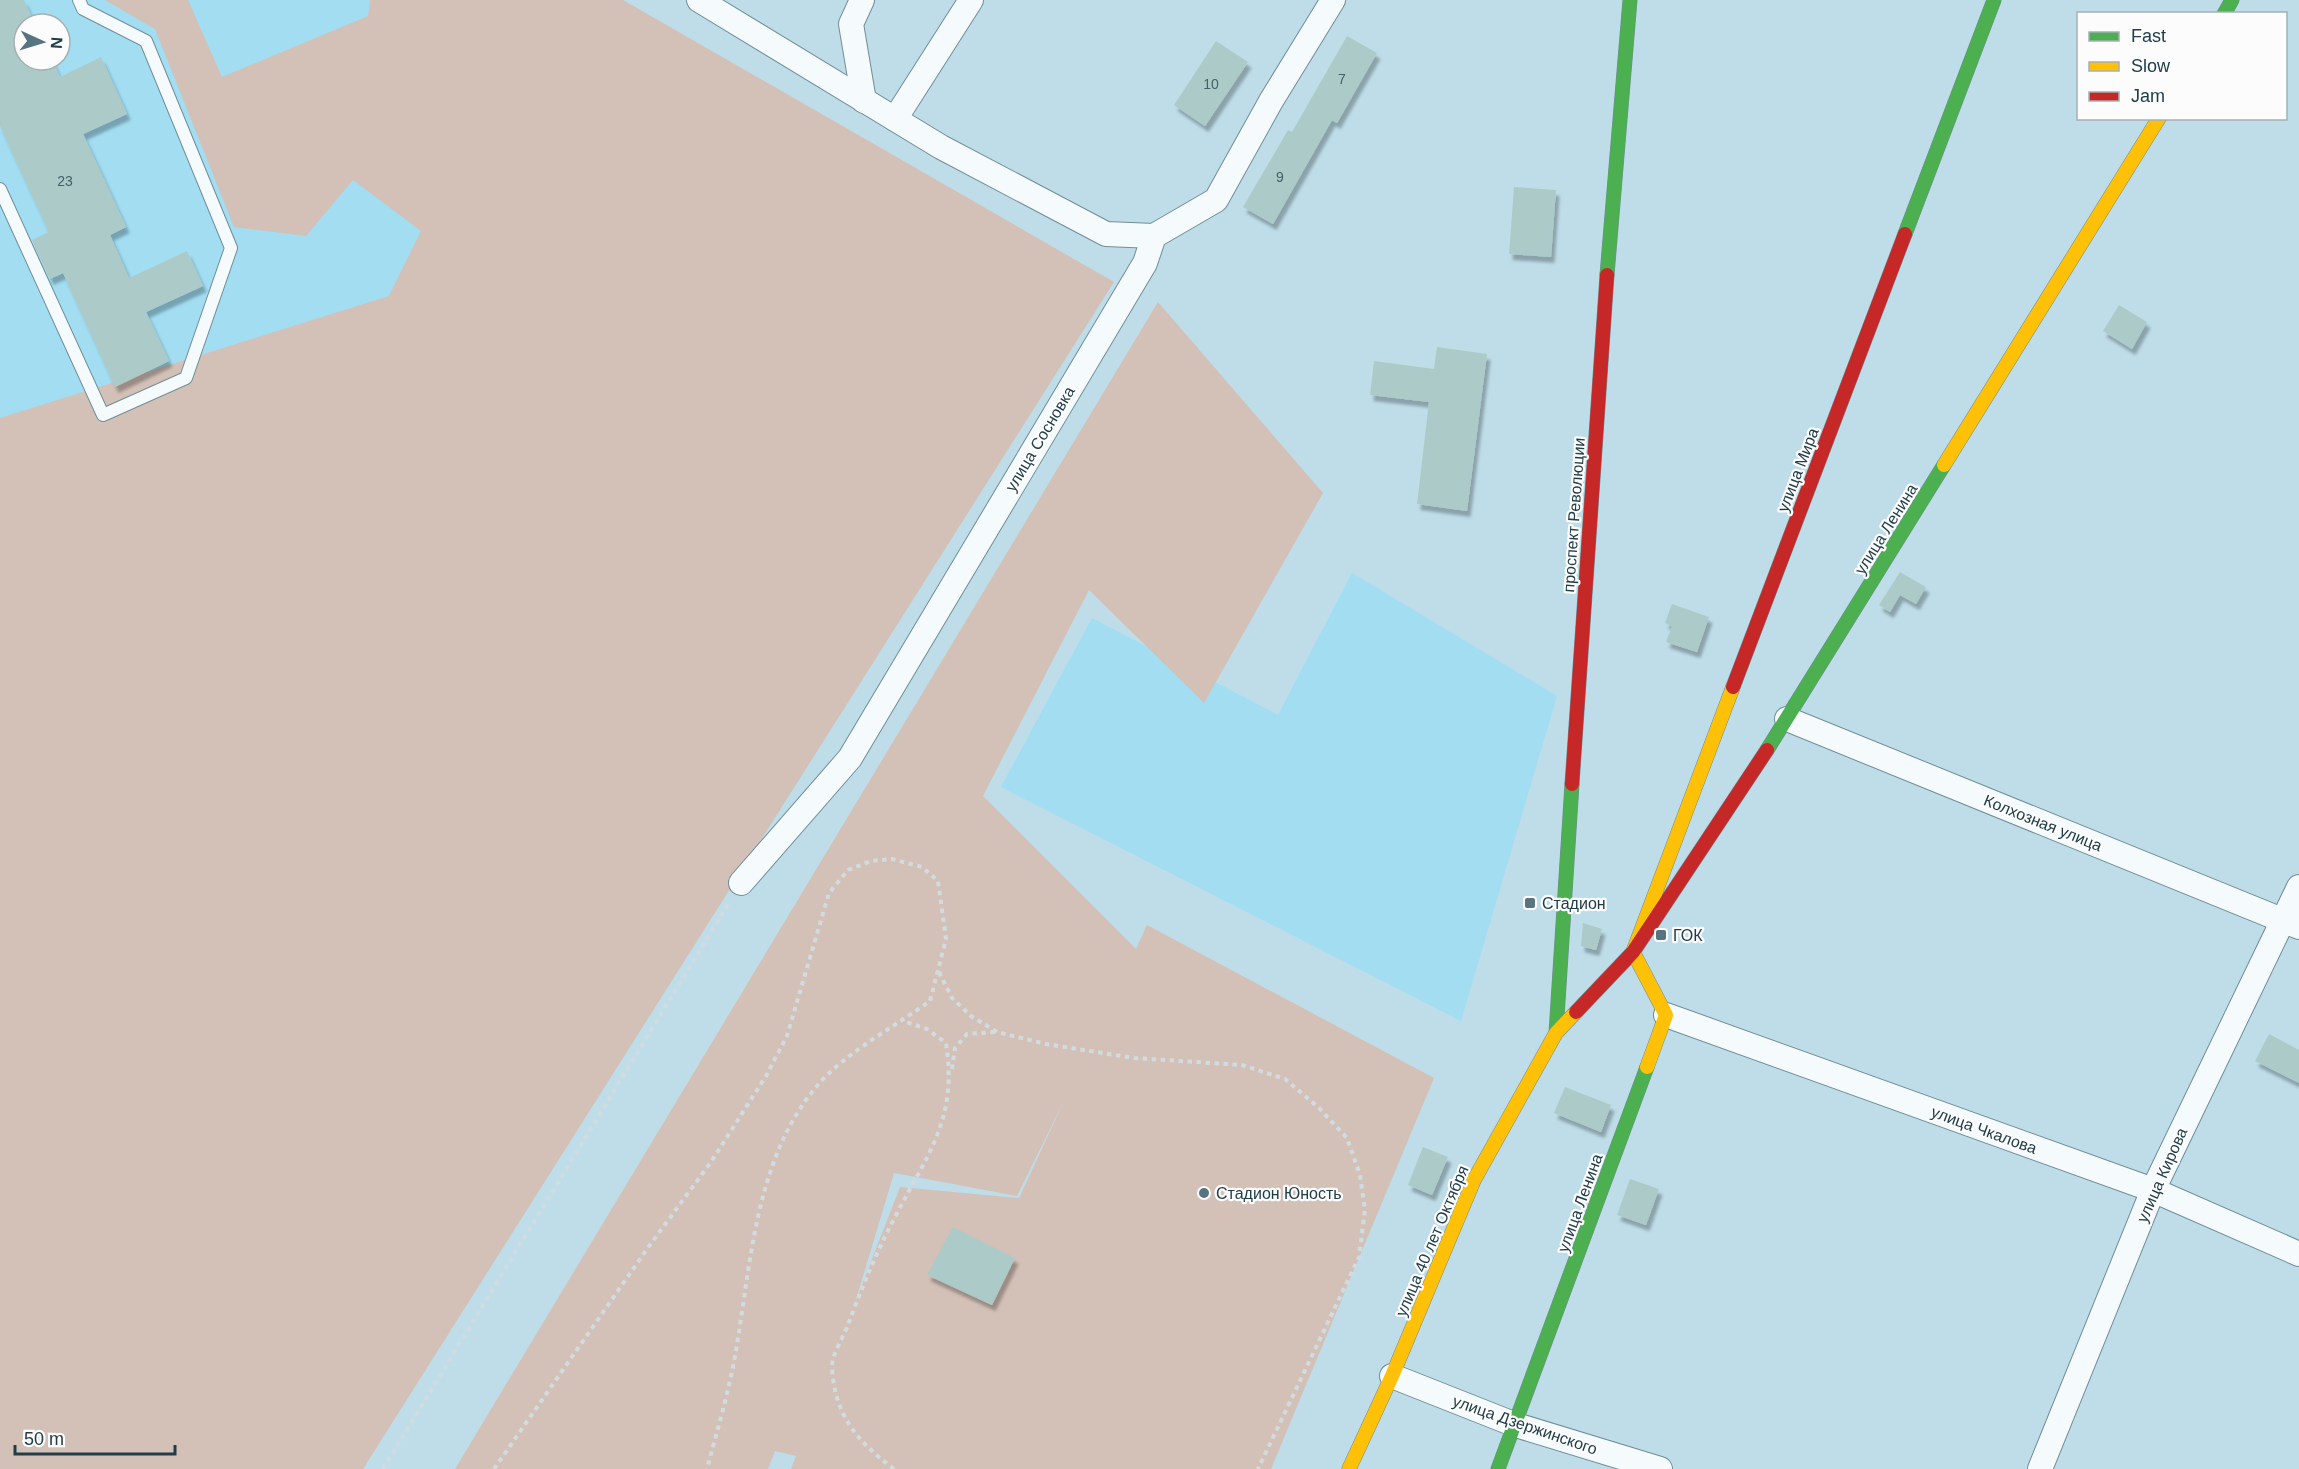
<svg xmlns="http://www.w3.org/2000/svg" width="2299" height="1469" font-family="Helvetica,sans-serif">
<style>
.built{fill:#a2ddf2;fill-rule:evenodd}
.green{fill:#d3c0b7;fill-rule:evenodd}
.building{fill:#accbc8;filter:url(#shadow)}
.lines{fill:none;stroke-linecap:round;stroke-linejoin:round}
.lane-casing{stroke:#718e97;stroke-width:14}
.street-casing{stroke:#718e97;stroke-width:26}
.fast-casing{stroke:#718e97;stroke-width:15}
.slow-casing{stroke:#718e97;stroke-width:15}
.jam-casing{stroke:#718e97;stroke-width:15}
.path{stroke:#d2dce0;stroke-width:4;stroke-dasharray:4.5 4.5;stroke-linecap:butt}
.lane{stroke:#f5fafc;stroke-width:12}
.street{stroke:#f5fafc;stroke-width:24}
.fast{stroke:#4caf50;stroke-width:14}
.slow{stroke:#ffc107;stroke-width:14}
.jam{stroke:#c62828;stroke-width:14}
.poi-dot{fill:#577580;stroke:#fcfcfc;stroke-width:2}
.labels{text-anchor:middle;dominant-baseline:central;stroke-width:4.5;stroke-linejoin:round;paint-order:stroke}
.number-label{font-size:14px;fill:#436068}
.street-label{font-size:16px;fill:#203d48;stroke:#fcfcfc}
.poi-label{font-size:16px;fill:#203d48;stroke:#fcfcfc;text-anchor:start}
</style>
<defs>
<filter id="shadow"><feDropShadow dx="3.5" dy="6" stdDeviation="1.5" flood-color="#0004"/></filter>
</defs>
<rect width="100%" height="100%" fill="#bedde8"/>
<g class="built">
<path d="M 0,0 L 590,0 L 406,342 L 0,516 ZM 24,24 L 60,24 L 60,60 L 24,60 Z"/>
<polygon points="1352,573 1557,696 1461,1021 1001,787 1092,618 1278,715"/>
</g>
<g class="green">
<polygon points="105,0 188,0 222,77 368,16 370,0 623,0 1114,282 363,1469 0,1469 0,418 389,296 421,231 353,180 306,236 234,227 155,29"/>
<path d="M 1158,302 L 1323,493 L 1204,703 L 1089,590 L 983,796 L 1136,949 L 1147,925 L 1434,1078 L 1271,1469 L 791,1469 L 796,1456 L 775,1451 L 768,1469 L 455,1469 ZM 1065,1099 L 1019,1198 L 900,1187 L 855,1303 L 894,1173 L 1017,1196 Z"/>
</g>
<g class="building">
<polygon points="0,0 24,0 35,24 24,24 24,60 52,60 60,77 101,57 127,114 83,134 126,227 110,235 129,278 187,251 203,286 146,312 169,361 115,387 63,273 50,279 32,240 49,232 0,126"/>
<polygon points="1347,36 1377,53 1337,123 1332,120 1273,224 1243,207 1288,130 1292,132"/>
<polygon points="1216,41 1248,62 1205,126 1174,105"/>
<polygon points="1514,187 1556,190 1551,257 1509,254"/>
<polygon points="2119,305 2147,322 2132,349 2103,331"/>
<polygon points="1437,347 1487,354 1467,511 1417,504 1429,402 1370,395 1374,361 1434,369"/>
<polygon points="1900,572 1926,587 1916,604 1900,595 1890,612 1879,605"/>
<polygon points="1672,604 1709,617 1697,652 1666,642 1672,626 1665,623"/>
<polygon points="1583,923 1602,929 1596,950 1581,946"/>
<polygon points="2269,1034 2299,1050 2299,1083 2255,1061"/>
<polygon points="1565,1087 1611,1105 1601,1132 1554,1113"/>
<polygon points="1423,1147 1448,1157 1432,1195 1408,1185"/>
<polygon points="1630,1179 1659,1189 1646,1225 1617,1215"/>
<polygon points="953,1227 1015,1258 992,1305 927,1275"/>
</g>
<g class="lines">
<defs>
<polyline id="lane" points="0,189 103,415 186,378 231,248 146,41 83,9 79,0"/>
<g id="street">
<polyline points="699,0 941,147 1106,234 1154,236"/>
<polyline points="862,0 851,24 864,101"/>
<polyline points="895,119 971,0"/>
<polyline points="1787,719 2299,927"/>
<polyline points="741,883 850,758 1145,263 1154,236 1216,200 1271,101 1333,0"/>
<polyline points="1666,1015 2153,1190 2299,1254"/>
<polyline points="1392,1376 1516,1425 1660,1469"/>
<polyline points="2040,1469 2153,1190 2299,887"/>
</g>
<g id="fast">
<polyline points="2224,14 2232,0"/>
<polyline points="1905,234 1994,0"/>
<polyline points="1607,275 1630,0"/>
<polyline points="1767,750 1944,465"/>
<polyline points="1556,1033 1572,784"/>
<polyline points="1498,1469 1647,1067"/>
</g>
<g id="slow">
<polyline points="1944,465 2159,118"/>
<polyline points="1647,1067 1666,1015 1633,952 1733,687"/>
<polyline points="1349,1469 1392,1376 1474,1180 1556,1033 1576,1012"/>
</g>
<g id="jam">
<polyline points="1733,687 1905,234"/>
<polyline points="1572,784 1607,275"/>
<polyline points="1576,1012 1633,952 1767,750"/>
</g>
</defs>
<use href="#lane" class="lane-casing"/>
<use href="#street" class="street-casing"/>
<use href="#fast" class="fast-casing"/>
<use href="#slow" class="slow-casing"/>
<use href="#jam" class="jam-casing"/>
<g class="path">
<polyline points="939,972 952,998 971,1016 997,1032 1046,1044 1134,1058 1242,1065 1285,1079 1318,1107 1347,1138 1360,1175 1365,1210 1359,1257 1258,1469"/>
<polyline points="952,1069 955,1048 967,1034 995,1032"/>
<polyline points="383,1469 730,901"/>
<path d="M 494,1469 L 647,1249 L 711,1162 L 766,1076 L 787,1036 L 829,893 L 848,870 L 871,861 L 892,859 L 922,867 L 938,881 L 946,939 L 930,1001 C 897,1025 842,1055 817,1086 C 752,1162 751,1273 733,1367 C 726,1401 716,1435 707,1469"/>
<path d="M 894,1469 C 857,1441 835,1416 832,1368 C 831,1355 845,1335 849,1322 C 863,1285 877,1251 895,1217 C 928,1153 958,1119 946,1043 L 927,1029 L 903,1021"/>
</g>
<use href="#lane" class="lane"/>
<use href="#street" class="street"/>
<use href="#fast" class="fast"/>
<use href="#slow" class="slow"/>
<use href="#jam" class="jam"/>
</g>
<g class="poi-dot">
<rect x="1524" y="897" width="12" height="12" rx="3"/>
<rect x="1655" y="929" width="12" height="12" rx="3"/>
<circle cx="1204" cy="1193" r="6"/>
</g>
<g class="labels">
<g class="number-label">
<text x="1342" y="79">7</text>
<text x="1211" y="84">10</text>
<text x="1280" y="177">9</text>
<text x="65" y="181">23</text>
</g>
<g class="street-label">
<text transform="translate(1040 439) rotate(-59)">улица Сосновка</text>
<text transform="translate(1798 470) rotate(-69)">улица Мира</text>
<text transform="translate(1574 515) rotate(-86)">проспект Революции</text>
<text transform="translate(1886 529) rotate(-58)">улица Ленина</text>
<text transform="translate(2043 823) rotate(22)">Колхозная улица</text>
<text transform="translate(1984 1130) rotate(20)">улица Чкалова</text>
<text transform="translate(2162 1175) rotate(-66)">улица Кирова</text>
<text transform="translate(1580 1203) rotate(-70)">улица Ленина</text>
<text transform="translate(1432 1241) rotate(-67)">улица 40 лет Октября</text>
<text transform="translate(1525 1425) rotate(19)">улица Дзержинского</text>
</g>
<g class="poi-label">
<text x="1542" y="903">Стадион</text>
<text x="1673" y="935">ГОК</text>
<text x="1216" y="1193">Стадион Юность</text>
</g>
</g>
<rect x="2077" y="12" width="210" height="108" fill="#fcfcfc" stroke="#a4b0b4" stroke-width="1.5"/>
<rect x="2089" y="32" width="30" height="9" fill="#4caf50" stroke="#a4b0b4" stroke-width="1.5"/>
<text x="2131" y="42" font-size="18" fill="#203d48">Fast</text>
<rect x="2089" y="62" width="30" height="9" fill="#ffc107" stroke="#a4b0b4" stroke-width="1.5"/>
<text x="2131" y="72" font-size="18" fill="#203d48">Slow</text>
<rect x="2089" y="92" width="30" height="9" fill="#c62828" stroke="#a4b0b4" stroke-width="1.5"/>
<text x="2131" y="102" font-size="18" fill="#203d48">Jam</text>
<g transform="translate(42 42) rotate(94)"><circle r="28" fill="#fcfcfc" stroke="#a4b0b4" stroke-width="1.5"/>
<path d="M0-4.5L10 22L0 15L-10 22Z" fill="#577580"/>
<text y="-9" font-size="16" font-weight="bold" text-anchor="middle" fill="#203d48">N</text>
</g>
<path d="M15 1445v9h160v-9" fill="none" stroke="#203d48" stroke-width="3"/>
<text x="24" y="1445" font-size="18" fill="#203d48" stroke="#fcfcfc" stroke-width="4.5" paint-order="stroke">50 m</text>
</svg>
